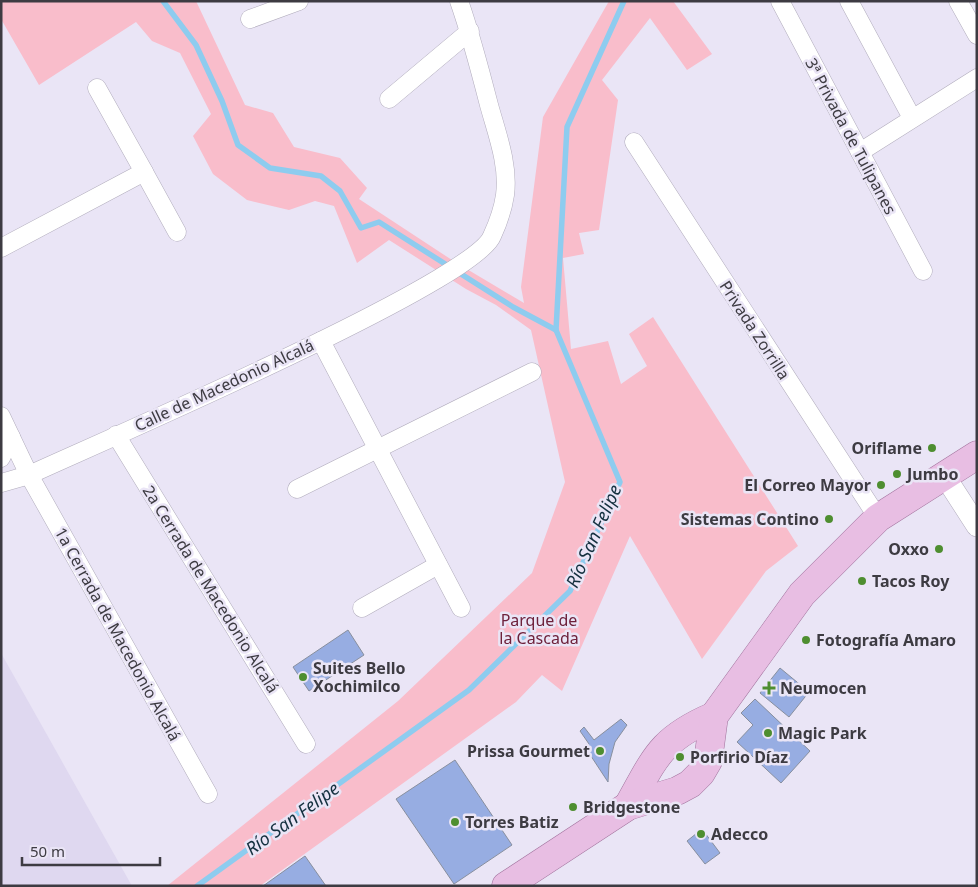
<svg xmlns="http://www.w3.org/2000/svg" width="978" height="887" font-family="'Noto Sans',sans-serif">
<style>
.built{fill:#dfd8f0}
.green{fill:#f9bdcb}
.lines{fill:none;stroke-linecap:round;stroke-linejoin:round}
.stream{stroke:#8eccef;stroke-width:5.5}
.building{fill:#97ade2;stroke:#888f9e}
.minor-casing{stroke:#b1acbc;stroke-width:19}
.tertiary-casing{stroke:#b1acbc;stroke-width:22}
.primary-casing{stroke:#a2749e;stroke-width:29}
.minor{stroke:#fff;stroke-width:18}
.tertiary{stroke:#fff;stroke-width:21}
.primary{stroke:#e8bee3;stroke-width:28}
.poi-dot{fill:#4e8e30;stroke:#eae5f6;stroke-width:2}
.labels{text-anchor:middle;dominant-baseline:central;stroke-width:5;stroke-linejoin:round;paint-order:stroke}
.street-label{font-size:16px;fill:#3d3b42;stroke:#eae5f6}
.poi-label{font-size:16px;font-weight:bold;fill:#3d3b42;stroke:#eae5f6;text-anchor:start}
.park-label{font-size:16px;fill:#6e213b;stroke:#eae5f6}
.water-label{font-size:18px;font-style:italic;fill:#14303f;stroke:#eae5f6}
</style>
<rect width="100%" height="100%" fill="#eae5f6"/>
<polygon class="built" points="1,653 132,886 1,886"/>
<polygon class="green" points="1,1 196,1 245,105 273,113 294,147 340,158 367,188 359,199 455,262 524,303 521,287 543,117 609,1 673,1 712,54 687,70 650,18 602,80 618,100 599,230 579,233 584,254 563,258 571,349 608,341 621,384 647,366 629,334 653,317 798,546 766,571 702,659 630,536 562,691 542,675 516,702 260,886 167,886 398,701 532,573 565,482 531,330 496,305 466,289 389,240 357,263 334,206 315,201 289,210 247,200 213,174 193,136 211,114 180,53 152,41 136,22 39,85 1,19"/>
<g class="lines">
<g class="stream">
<polyline points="163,1 196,45 222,101 238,145 270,168 321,176 340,191 361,228 379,222 513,307 556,330"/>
<polyline points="197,886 469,690 570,591 620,482 556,330 567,127 624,1"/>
</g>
</g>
<g class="building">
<polygon points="348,630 364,655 309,691 293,667"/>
<polygon points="780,668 809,692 789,717 760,693"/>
<polygon points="755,699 810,751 781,783 737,742 753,725 741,713"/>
<polygon points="621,719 627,725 615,742 609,764 608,782 585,747 589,744 580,731 584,727 594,740"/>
<polygon points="455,760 512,845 454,884 396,799"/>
<polygon points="702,829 720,853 705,864 687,841"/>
<polygon points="305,856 326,886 263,886"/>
</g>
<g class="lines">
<defs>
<g id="minor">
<polyline points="780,1 923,271"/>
<polyline points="849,1 912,118"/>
<polyline points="958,1 977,35"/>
<polyline points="250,19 299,1"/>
<polyline points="389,99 470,31"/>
<polyline points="634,142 878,518"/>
<polyline points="860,152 977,78"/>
<polyline points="144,172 177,232"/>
<polyline points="1,248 144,172 97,88"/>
<polyline points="321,341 461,608"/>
<polyline points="1,416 29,475 208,794"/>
<polyline points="116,435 306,744"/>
<polyline points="1,458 11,437"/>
<path d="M 1,483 L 29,475 C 96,444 474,282 492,236 C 498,223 503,209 505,195 C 509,165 497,134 489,105 C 480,70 471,35 459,1"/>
<polyline points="297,489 532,372"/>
<polyline points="362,608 438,565"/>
</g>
<polyline id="tertiary" points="944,475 977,526"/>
<g id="primary">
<path d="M 628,806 C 655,758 660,739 714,716"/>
<polyline points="506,886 628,806 677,791 690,784 701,773 708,761 714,716 802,594 878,518 977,455"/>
</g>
</defs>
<use href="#minor" class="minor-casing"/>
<use href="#tertiary" class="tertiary-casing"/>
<use href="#primary" class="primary-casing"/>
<use href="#minor" class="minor"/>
<use href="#tertiary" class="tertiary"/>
<use href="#primary" class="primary"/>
</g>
<g class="poi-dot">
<circle cx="932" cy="448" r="5"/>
<circle cx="897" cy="474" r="5"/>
<circle cx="881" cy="485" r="5"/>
<circle cx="829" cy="519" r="5"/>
<circle cx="939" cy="549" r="5"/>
<circle cx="862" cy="581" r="5"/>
<circle cx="806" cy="640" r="5"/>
<circle cx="303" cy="677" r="5"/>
<path d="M766.5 680.5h5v5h5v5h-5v5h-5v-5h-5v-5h5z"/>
<circle cx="768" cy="733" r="5"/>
<circle cx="600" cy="751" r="5"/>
<circle cx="680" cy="757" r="5"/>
<circle cx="573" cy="807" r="5"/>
<circle cx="455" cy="822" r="5"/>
<circle cx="701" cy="834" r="5"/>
</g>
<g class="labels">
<g class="street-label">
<text transform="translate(851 136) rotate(62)">3ª Privada de Tulipanes</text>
<text transform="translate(755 330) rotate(57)">Privada Zorrilla</text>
<text transform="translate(224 385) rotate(-25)">Calle de Macedonio Alcalá</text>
<text transform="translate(211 589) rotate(58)">2a Cerrada de Macedonio Alcalá</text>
<text transform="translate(118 634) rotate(61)">1a Cerrada de Macedonio Alcalá</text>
</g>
<g class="poi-label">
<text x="922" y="448" text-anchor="end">Oriflame</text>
<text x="907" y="474">Jumbo</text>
<text x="871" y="485" text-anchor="end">El Correo Mayor</text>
<text x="819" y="519" text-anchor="end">Sistemas Contino</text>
<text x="929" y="549" text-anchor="end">Oxxo</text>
<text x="872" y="581">Tacos Roy</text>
<text x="816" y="640">Fotografía Amaro</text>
<text x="313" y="668">Suites Bello<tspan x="313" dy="18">Xochimilco</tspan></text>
<text x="780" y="688">Neumocen</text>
<text x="778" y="733">Magic Park</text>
<text x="590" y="751" text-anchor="end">Prissa Gourmet</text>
<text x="690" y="757">Porfirio Díaz</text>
<text x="583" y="807">Bridgestone</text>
<text x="465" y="822">Torres Batiz</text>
<text x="711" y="834">Adecco</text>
</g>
<g class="park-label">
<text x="539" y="620">Parque de<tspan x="539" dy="18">la Cascada</tspan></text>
</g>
<g class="water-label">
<text transform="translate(593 536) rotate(-66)">Río San Felipe</text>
<text transform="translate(292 818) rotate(-36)">Río San Felipe</text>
</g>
</g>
<rect width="978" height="887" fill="none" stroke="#3d3b42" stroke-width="5"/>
<path d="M22 857v8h138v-8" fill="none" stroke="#3d3b42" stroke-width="2.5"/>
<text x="30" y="857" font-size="15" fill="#3d3b42" stroke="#eae5f6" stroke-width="4" paint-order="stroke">50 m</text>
</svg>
